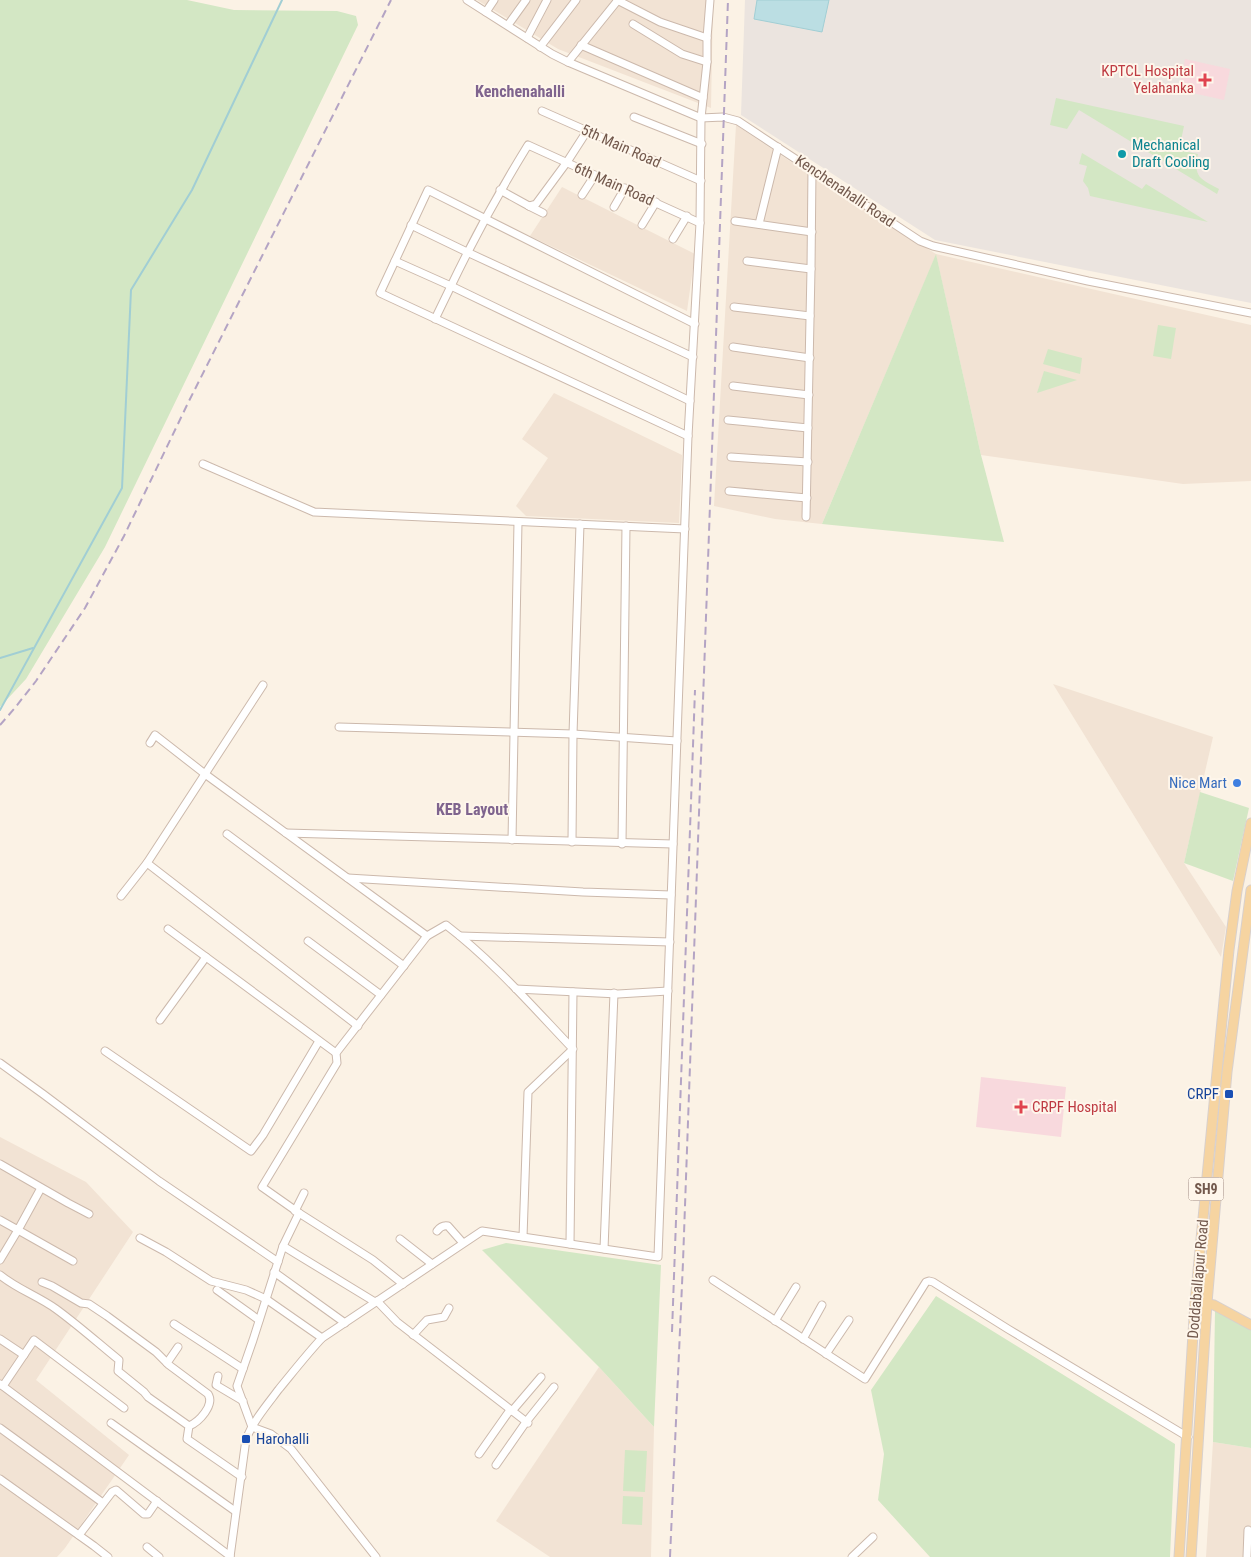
<svg xmlns="http://www.w3.org/2000/svg" width="1251" height="1557" font-family="'Roboto Condensed',sans-serif">
<style>
.residential{fill:#f2e3d4}
.industrial{fill:#ebe4df}
.medical{fill:#f8d9dd}
.green{fill:#d3e7c4}
.water{fill:#bbdee3;stroke:#a1ced4}
.lines{fill:none;stroke-linecap:round;stroke-linejoin:round}
.stream{stroke:#a1ced4;stroke-width:2}
.minor-casing{stroke:#ccb9ac;stroke-width:9}
.major-casing{stroke:#d8d0cd;stroke-width:11}
.minor{stroke:#fff;stroke-width:7}
.major{stroke:#f6d4a1;stroke-width:9}
.rail{stroke:#b4a4c4;stroke-width:2;stroke-dasharray:8 5;stroke-linecap:butt}
.health-dot{fill:#e0444e;stroke:#fef6eb;stroke-width:2}
.culture-dot{fill:#0f9aa8;stroke:#fef6eb;stroke-width:2}
.shop-dot{fill:#3f7fe0;stroke:#fef6eb;stroke-width:2}
.transit-dot{fill:#1a4fb4;stroke:#fef6eb;stroke-width:2}
.labels{text-anchor:middle;dominant-baseline:central;stroke-width:4;stroke-linejoin:round;paint-order:stroke}
.shield{fill:#fef6eb;stroke:#9c877c;stroke-width:1}
.shield-label{font-size:14px;font-weight:bold;fill:#72584c}
.health-label{font-size:15px;fill:#be3a42;stroke:#fef6eb;text-anchor:end}
.culture-label{font-size:15px;fill:#0d838f;stroke:#fef6eb;text-anchor:start}
.street-label{font-size:15px;fill:#72584c;stroke:#fef6eb}
.shop-label{font-size:15px;fill:#366cbe;stroke:#fef6eb;text-anchor:end}
.transit-label{font-size:15px;fill:#164399;stroke:#fef6eb;text-anchor:end}
.neighbourhood-label{font-size:16px;font-weight:bold;fill:#7f648e;stroke:#fef6eb}
</style>
<rect width="100%" height="100%" fill="#fbf2e5"/>
<g class="residential">
<polygon points="477,0 713,0 711,108 558,49"/>
<polygon points="736,125 842,196 936,254 1251,325 1251,481 1183,484 981,455 936,255 822,524 775,519 714,506"/>
<polygon points="562,187 695,254 687,311 530,236"/>
<polygon points="554,393 682,455 679,523 526,516 516,506 548,458 522,439"/>
<polygon points="1053,684 1213,737 1184,863 1226,927 1221,957"/>
<polygon points="0,1137 86,1182 133,1232 36,1380 129,1455 65,1548 57,1557 0,1557"/>
<polygon points="599,1367 654,1427 651,1557 550,1557 496,1521"/>
<polygon points="1213,1442 1251,1448 1251,1557 1206,1557"/>
</g>
<polygon class="industrial" points="745,0 1251,0 1251,303 935,240 741,115"/>
<g class="medical">
<polygon points="1185,59 1230,69 1224,100 1179,90"/>
<polygon points="981,1077 1066,1087 1061,1137 976,1127"/>
</g>
<g class="green">
<polygon points="0,0 187,0 234,10 337,11 356,16 358,25 105,547 26,679 0,707"/>
<path d="M 1056,98 L 1184,126 L 1179,150 L 1198,154 C 1193,177 1200,179 1219,189 L 1217,194 L 1079,110 L 1067,129 L 1050,125 Z"/>
<polygon points="1082,153 1142,189 1146,184 1208,222 1090,196 1088,188 1083,181 1087,166 1079,164"/>
<polygon points="936,254 981,455 1004,542 822,524"/>
<polygon points="1158,325 1176,328 1171,359 1153,356"/>
<polygon points="1048,349 1082,358 1080,374 1043,364"/>
<polygon points="1044,371 1077,380 1037,393"/>
<polygon points="1200,792 1249,808 1233,881 1184,863"/>
<polygon points="506,1243 661,1265 654,1427 599,1367 482,1250"/>
<polygon points="936,1296 1175,1444 1170,1557 930,1557 878,1500 884,1454 871,1390"/>
<polygon points="1215,1310 1251,1329 1251,1448 1213,1442"/>
<polygon points="625,1450 647,1451 645,1492 623,1491"/>
<polygon points="623,1496 643,1497 642,1525 622,1524"/>
</g>
<polygon class="water" points="757,0 829,0 822,32 754,19"/>
<g class="lines">
<g class="stream">
<polyline points="0,658 33,648"/>
<polyline points="0,710 122,488 131,290 192,190 282,0"/>
</g>
<defs>
<g id="minor">
<polyline points="467,0 552,54 568,62 701,118 723,117 738,121 920,241 933,246 1088,281 1251,313"/>
<polyline points="617,0 660,22 707,38"/>
<polyline points="486,12 494,0"/>
<polyline points="633,24 682,54 707,62"/>
<polyline points="508,25 526,0"/>
<polyline points="527,38 547,0"/>
<polyline points="581,45 703,98"/>
<polyline points="540,47 576,0"/>
<polyline points="568,62 618,0"/>
<polyline points="542,111 701,181"/>
<polyline points="634,117 702,144"/>
<polyline points="500,190 529,206 536,204 567,162 587,131"/>
<polyline points="582,195 595,175"/>
<polyline points="529,206 543,213"/>
<polyline points="614,207 625,188"/>
<polyline points="735,221 812,232"/>
<polyline points="759,224 778,147"/>
<polyline points="411,225 467,252 693,357"/>
<polyline points="642,225 656,202"/>
<polyline points="673,239 687,216"/>
<path d="M 395,261 L 451,286 C 475,236 499,192 528,145 L 700,223"/>
<polyline points="747,261 811,269"/>
<polyline points="734,307 810,316"/>
<polyline points="435,319 451,286 690,401"/>
<polyline points="733,347 810,358"/>
<polyline points="733,386 809,395"/>
<polyline points="728,420 808,428"/>
<polyline points="688,436 380,293 428,190 695,324"/>
<polyline points="731,457 808,462"/>
<polyline points="203,464 314,512 685,529"/>
<polyline points="729,491 807,498"/>
<polyline points="806,517 811,269 812,169"/>
<polyline points="339,727 573,734 677,741"/>
<polyline points="150,743 155,735 205,774 427,936"/>
<polyline points="286,833 673,844"/>
<polyline points="227,834 404,966"/>
<polyline points="512,840 518,522"/>
<polyline points="572,842 573,734 580,524"/>
<polyline points="622,844 626,526"/>
<polyline points="147,863 358,1026"/>
<polyline points="348,878 583,892 671,895"/>
<polyline points="121,896 147,863 263,685"/>
<polyline points="168,929 336,1053"/>
<polyline points="460,936 670,942"/>
<polyline points="308,941 381,995"/>
<polyline points="516,989 618,994 668,991"/>
<polyline points="160,1020 206,957"/>
<polyline points="105,1051 251,1151 263,1135 319,1041"/>
<polyline points="0,1063 43,1094 159,1181 278,1262"/>
<polyline points="0,1164 68,1203 89,1214"/>
<polyline points="295,1211 304,1193"/>
<polyline points="0,1220 18,1230 41,1188"/>
<path d="M 437,1231 C 440,1227 443,1225 448,1226 L 463,1243"/>
<polyline points="140,1238 166,1252 211,1281 246,1290 266,1299 322,1338"/>
<polyline points="400,1239 432,1264"/>
<polyline points="570,1244 573,992"/>
<polyline points="283,1246 375,1302"/>
<polyline points="604,1249 614,993"/>
<polyline points="0,1260 18,1230 73,1261"/>
<polyline points="274,1272 345,1323"/>
<path d="M 0,1275 C 17,1289 38,1296 56,1309 C 78,1325 98,1343 119,1360 L 118,1371 L 144,1392 L 148,1397 L 189,1426 L 187,1439 L 242,1477"/>
<polyline points="713,1280 865,1379 926,1282 929,1281 933,1282 1008,1329 1188,1437"/>
<path d="M 42,1282 L 52,1286 L 81,1303 L 89,1304 L 107,1316 L 156,1352 L 169,1365 L 208,1394 C 215,1405 199,1422 189,1426"/>
<path d="M 403,1284 L 373,1260 L 299,1213 L 262,1187 L 337,1063 L 336,1053 L 427,936 L 446,925 C 493,961 532,1006 573,1049 L 528,1092 L 523,1237"/>
<polyline points="217,1290 259,1320"/>
<polyline points="377,1301 397,1322 528,1423"/>
<polyline points="775,1321 796,1287"/>
<polyline points="174,1324 243,1369"/>
<polyline points="413,1335 427,1320 444,1317 449,1308"/>
<polyline points="0,1339 24,1355"/>
<polyline points="803,1339 822,1305"/>
<polyline points="826,1354 849,1320"/>
<polyline points="167,1363 178,1347"/>
<polyline points="218,1376 216,1385 243,1401"/>
<polyline points="0,1384 230,1556"/>
<polyline points="3,1386 34,1340 124,1408"/>
<polyline points="512,1411 541,1377"/>
<polyline points="111,1423 235,1511"/>
<polyline points="252,1427 237,1386 253,1340 283,1246 299,1213"/>
<polyline points="252,1427 271,1434 291,1449 376,1557"/>
<polyline points="0,1428 103,1503"/>
<polyline points="479,1454 510,1410"/>
<polyline points="496,1465 526,1422 554,1387"/>
<polyline points="0,1479 94,1546 108,1557"/>
<polyline points="79,1535 112,1492 116,1490 144,1514 148,1514 157,1501"/>
<polyline points="147,1547 159,1557"/>
<path d="M 230,1557 L 246,1439 C 254,1420 267,1405 279,1389 C 293,1372 307,1354 322,1338 L 482,1231 L 658,1257 L 688,436 L 700,223 L 701,118 L 707,62 L 707,38 L 710,0"/>
<polyline points="852,1557 873,1537"/>
<polyline points="1247,1557 1248,1530"/>
</g>
<g id="major">
<polyline points="1202,1303 1214,1305 1251,1325"/>
<polyline points="1179,1557 1195,1302 1220,1041 1229,950 1237,891 1251,823"/>
<polyline points="1191,1557 1207,1303 1227,1072 1251,890"/>
</g>
</defs>
<use href="#minor" class="minor-casing"/>
<use href="#major" class="major-casing"/>
<use href="#minor" class="minor"/>
<use href="#major" class="major"/>
<g class="rail">
<polyline points="0,725 14,709 36,681 85,608 124,536 188,403 391,0"/>
<polyline points="672,1332 695,690"/>
<polyline points="670,1557 683,1262 728,0"/>
</g>
</g>
<g class="health-dot">
<path d="M1202.5 72.5h5v5h5v5h-5v5h-5v-5h-5v-5h5z"/>
<path d="M1018.5 1099.5h5v5h5v5h-5v5h-5v-5h-5v-5h5z"/>
</g>
<circle class="culture-dot" cx="1122" cy="154" r="5"/>
<circle class="shop-dot" cx="1237" cy="783" r="5"/>
<g class="transit-dot">
<rect x="1224" y="1089" width="10" height="10" rx="2.5"/>
<rect x="241" y="1434" width="10" height="10" rx="2.5"/>
</g>
<g class="labels">
<rect class="shield" x="1188.5" y="1177.5" width="35" height="23" rx="4"/>
<g class="shield-label">
<text x="1206" y="1189">SH9</text>
</g>
<g class="health-label">
<text x="1194" y="71">KPTCL Hospital<tspan x="1194" dy="17">Yelahanka</tspan></text>
<text x="1032" y="1107" text-anchor="start">CRPF Hospital</text>
</g>
<g class="culture-label">
<text x="1132" y="145">Mechanical<tspan x="1132" dy="17">Draft Cooling</tspan></text>
</g>
<g class="street-label">
<text transform="translate(621 146) rotate(24)">5th Main Road</text>
<text transform="translate(614 184) rotate(24)">6th Main Road</text>
<text transform="translate(845 191) rotate(34)">Kenchenahalli Road</text>
<text transform="translate(1198 1279) rotate(-85)">Doddaballapur Road</text>
</g>
<g class="shop-label">
<text x="1227" y="783">Nice Mart</text>
</g>
<g class="transit-label">
<text x="1219" y="1094">CRPF</text>
<text x="256" y="1439" text-anchor="start">Harohalli</text>
</g>
<g class="neighbourhood-label">
<text x="520" y="91">Kenchenahalli</text>
<text x="472" y="809">KEB Layout</text>
</g>
</g>
</svg>
